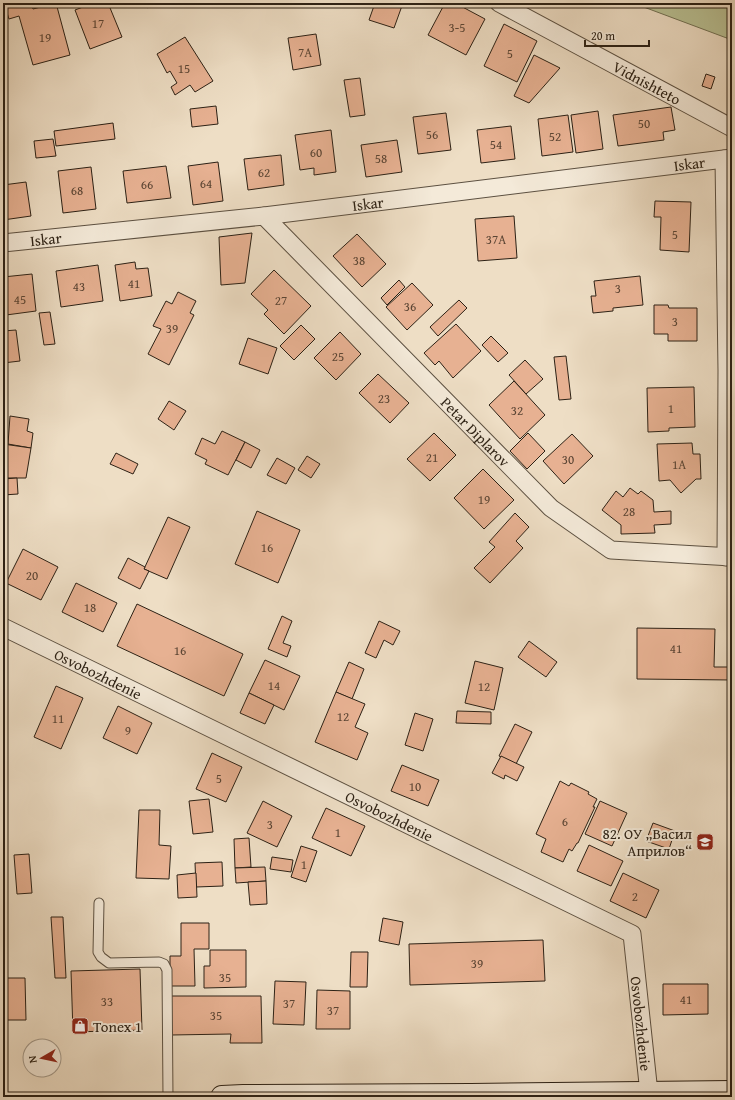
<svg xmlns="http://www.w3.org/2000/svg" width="735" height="1100" font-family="'Gentium Book Plus',serif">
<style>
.green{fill:#b9c194;stroke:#727154}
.building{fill:#e7b192;stroke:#2c2115}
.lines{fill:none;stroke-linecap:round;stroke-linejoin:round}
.lane-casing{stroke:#5c5041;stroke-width:11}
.street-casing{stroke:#5c5041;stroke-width:19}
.secondary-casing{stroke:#2c2115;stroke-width:24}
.lane{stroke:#f4ead9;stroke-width:9}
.street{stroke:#f4ead9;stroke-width:17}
.secondary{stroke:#f4ead9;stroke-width:22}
.labels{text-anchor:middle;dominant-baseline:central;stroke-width:4;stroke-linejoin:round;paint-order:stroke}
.number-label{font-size:13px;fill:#5b4534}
.street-label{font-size:15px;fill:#2c2115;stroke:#f4ead9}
.poi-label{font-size:15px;fill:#2c2115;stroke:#f4ead9;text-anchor:end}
</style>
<rect width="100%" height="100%" fill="#eedec5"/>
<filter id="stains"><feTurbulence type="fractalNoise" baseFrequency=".005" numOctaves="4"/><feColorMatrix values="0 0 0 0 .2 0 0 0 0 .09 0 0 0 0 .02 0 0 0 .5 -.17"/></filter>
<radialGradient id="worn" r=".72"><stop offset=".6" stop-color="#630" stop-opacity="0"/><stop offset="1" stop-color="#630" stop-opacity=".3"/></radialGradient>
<polygon class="green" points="633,3 732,3 732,40"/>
<g class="building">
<polygon points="4,3 31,3 33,9 56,3 70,55 33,65 19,16 9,19"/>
<polygon points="81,3 108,3 122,37 90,49 75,10 83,7"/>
<polygon points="142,3 153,3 147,8"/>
<polygon points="375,3 403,3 394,28 369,20"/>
<polygon points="445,3 455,3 485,19 466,55 428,35"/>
<polygon points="504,24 537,41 517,82 484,66"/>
<polygon points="316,34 321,65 293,70 288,38"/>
<polygon points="185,37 213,81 195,92 190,85 175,95 171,87 177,83 170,71 167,73 157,54"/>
<polygon points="534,55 560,68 529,103 514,96"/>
<polygon points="706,74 715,77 711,89 702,86"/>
<polygon points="360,78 365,115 350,117 344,80"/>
<polygon points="216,106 218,124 192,127 190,109"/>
<polygon points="671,107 675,130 663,132 664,140 618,146 613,115"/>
<polygon points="598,111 603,149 576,153 571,115"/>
<polygon points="446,113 451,150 418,154 413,117"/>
<polygon points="568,115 573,152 542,156 538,119"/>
<polygon points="113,123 115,139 56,146 54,131"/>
<polygon points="511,126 515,159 481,163 477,130"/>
<polygon points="331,130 336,172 314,175 314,168 300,170 295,135"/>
<polygon points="53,139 56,156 36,158 34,141"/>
<polygon points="397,140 402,172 366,177 361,145"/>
<polygon points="281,155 284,185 248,190 244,159"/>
<polygon points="218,162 223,201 193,205 188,166"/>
<polygon points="166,166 171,198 127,203 123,171"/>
<polygon points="91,167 96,209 63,213 58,171"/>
<polygon points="26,182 31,216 3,220 3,185"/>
<polygon points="655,201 691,202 689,252 660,250 661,217 654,217"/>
<polygon points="514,216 517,258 478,261 475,219"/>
<polygon points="252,233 245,283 221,285 219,237"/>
<polygon points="357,234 386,264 362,287 333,256"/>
<polygon points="135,262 136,269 148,268 152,296 120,301 115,265"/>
<polygon points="98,265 103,301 61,307 56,271"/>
<polygon points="274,270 311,306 284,334 264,314 268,310 251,294"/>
<polygon points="32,274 36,311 6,315 3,277"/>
<polygon points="640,276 643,305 613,308 613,311 593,313 591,296 596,296 594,281"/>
<polygon points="399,280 405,287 387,305 381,298"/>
<polygon points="412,283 433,305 407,330 386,307"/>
<polygon points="178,292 196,301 190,313 194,315 169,365 148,354 161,329 153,326 166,301 172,304"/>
<polygon points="459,300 467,308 438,336 430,327"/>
<polygon points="654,305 668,305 669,308 697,308 697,341 668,341 668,334 654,334"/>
<polygon points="50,312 55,344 44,345 39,313"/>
<polygon points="456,324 481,351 453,378 439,361 435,365 424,353"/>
<polygon points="301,325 315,339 294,360 280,346"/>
<polygon points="16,330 20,361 3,363 3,331"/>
<polygon points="340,332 361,354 336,380 314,358"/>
<polygon points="491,336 508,353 498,362 482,345"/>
<polygon points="248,338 277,348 268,374 239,364"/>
<polygon points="566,356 571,399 559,400 554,357"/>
<polygon points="525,360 543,379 526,394 509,375"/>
<polygon points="378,374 409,403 390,423 359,393"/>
<polygon points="514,381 545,415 520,439 489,405"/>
<polygon points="694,387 695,427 669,428 669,431 648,432 647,388"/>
<polygon points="169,401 186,411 174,430 158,419"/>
<polygon points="10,416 29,419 27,431 33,433 31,448 8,444"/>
<polygon points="222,431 245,442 228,475 205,464 207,460 195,454 202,438 215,444"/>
<polygon points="434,433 456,455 430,481 407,459"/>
<polygon points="528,433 545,451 527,469 510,451"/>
<polygon points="572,434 593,456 564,484 543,461"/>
<polygon points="245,442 260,450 251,468 236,460"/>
<polygon points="692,443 693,454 700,454 701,479 696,479 681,493 670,480 659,481 657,444"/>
<polygon points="3,444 31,448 26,478 3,478"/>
<polygon points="116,453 138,464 133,474 110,464"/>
<polygon points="307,456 320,464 311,478 298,470"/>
<polygon points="277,458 295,468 286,484 267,475"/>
<polygon points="483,469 514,500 484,529 454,498"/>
<polygon points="17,478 18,494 3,495 3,479"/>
<polygon points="630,488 638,494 641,491 653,500 654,512 671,511 671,524 654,525 655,533 621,534 621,525 602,510 616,491 623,497"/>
<polygon points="257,511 300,530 278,583 235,564"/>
<polygon points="515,513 529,527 516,541 523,548 490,583 474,568 495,547 489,542"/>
<polygon points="168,517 190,527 167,579 144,569"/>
<polygon points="23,549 58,567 41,600 6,583"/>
<polygon points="128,558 145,567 144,569 149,571 140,589 118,578"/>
<polygon points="76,583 117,603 103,632 62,612"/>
<polygon points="137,604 243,654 224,696 117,646"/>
<polygon points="282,616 292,621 283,643 291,646 287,657 268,649"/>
<polygon points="379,621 400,631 393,645 384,640 376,658 365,653"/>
<polygon points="637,628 715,629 714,667 732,667 732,680 637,679"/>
<polygon points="529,641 557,662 546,677 518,657"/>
<polygon points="265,660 300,676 284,710 249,693"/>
<polygon points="475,661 503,668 494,710 465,703"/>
<polygon points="349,662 364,669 352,699 336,692"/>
<polygon points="56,686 83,698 61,749 34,737"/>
<polygon points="336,692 365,704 355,727 368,733 357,760 315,742"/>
<polygon points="249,693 274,705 265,724 240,713"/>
<polygon points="118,706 152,723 137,754 103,738"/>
<polygon points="457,711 491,712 491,724 456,723"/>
<polygon points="415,713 433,719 423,751 405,745"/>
<polygon points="515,724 532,732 516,764 499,756"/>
<polygon points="212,753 242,767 226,802 196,789"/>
<polygon points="501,756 524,767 517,781 505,775 504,779 492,773"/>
<polygon points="402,765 439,780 428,806 391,791"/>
<polygon points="560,781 569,786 571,783 589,792 588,794 597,799 593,807 595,807 578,843 577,843 572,851 569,849 563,862 541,852 546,839 536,834"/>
<polygon points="209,799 213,832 193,834 189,801"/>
<polygon points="263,801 292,816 277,847 247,833"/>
<polygon points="600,801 627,813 612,846 585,834"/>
<polygon points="326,808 365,826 351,856 312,838"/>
<polygon points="139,810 160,810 159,845 171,846 169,879 136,878"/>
<polygon points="653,823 675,831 669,849 646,841"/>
<polygon points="249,838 251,867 235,868 234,839"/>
<polygon points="589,845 623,861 611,886 577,871"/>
<polygon points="301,846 317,851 306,882 291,877"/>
<polygon points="29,854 32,893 17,894 14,855"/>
<polygon points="272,857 293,860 291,872 270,869"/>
<polygon points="222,862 223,886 196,887 195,863"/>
<polygon points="265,867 266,881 236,883 235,868"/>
<polygon points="196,873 197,897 178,898 177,875"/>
<polygon points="623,873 659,890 646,918 610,901"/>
<polygon points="266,881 267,904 250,905 248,882"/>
<polygon points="51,917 63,917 66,978 55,978"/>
<polygon points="383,918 403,922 399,945 379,941"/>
<polygon points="181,923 209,923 209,949 194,949 195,986 170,986 170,956 181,956"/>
<polygon points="543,940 545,981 410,985 409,944"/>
<polygon points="210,950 246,950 246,987 204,988 204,966 210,966"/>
<polygon points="351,952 368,952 367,987 350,987"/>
<polygon points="140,969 142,1030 73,1032 71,971"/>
<polygon points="3,978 25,978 26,1020 3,1020"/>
<polygon points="275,981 306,982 304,1025 273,1024"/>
<polygon points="663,984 708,984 708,1014 663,1015"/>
<polygon points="317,990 350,991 350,1029 316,1029"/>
<polygon points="171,996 261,996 262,1043 230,1043 231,1034 171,1035"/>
</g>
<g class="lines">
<defs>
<polyline id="lane" points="99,903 98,952 101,957 109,963 159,962 164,964 167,970 168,1097"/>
<g id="street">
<path id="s1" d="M 499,3 L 732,128"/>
<polyline points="724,159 727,370 726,557"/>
<path id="s2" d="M 264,216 L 551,508 L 611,550 L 732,557"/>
<path id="s3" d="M 3,243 L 264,216 L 732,158"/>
<path id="s4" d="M 3,627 L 632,934 L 649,1093"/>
</g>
<polyline id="secondary" points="222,1097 243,1096 471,1095 732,1092"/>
</defs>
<use href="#lane" class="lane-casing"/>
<use href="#street" class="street-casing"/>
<use href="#secondary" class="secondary-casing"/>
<use href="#lane" class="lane"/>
<use href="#street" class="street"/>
<use href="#secondary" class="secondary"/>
</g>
<defs>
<symbol id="school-square" viewBox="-11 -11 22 22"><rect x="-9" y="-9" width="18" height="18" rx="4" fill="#8f2418" stroke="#f4ead9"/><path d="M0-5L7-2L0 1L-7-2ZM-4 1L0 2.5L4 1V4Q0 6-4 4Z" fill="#fff"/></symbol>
<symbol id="shop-square" viewBox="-11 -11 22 22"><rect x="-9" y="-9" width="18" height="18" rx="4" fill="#8f2418" stroke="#f4ead9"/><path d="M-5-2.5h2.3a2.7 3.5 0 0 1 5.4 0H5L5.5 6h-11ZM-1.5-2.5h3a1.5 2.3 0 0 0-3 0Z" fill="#fff"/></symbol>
</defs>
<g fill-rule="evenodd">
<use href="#school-square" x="695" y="832" width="20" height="20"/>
<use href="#shop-square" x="70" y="1016" width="20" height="20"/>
</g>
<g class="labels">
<g class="number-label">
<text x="98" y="23">17</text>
<text x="457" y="27">3-5</text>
<text x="45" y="37">19</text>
<text x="305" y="52">7А</text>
<text x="510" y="53">5</text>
<text x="184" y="68">15</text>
<text x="644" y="123">50</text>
<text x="432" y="134">56</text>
<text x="555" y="136">52</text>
<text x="496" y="144">54</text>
<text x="316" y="152">60</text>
<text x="381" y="158">58</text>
<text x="264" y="172">62</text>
<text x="206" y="183">64</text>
<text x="147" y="184">66</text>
<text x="77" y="190">68</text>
<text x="675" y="234">5</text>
<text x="496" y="239">37А</text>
<text x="359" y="260">38</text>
<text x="134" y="283">41</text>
<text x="79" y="286">43</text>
<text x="618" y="288">3</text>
<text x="20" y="299">45</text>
<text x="281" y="300">27</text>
<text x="410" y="306">36</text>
<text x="675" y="321">3</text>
<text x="172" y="328">39</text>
<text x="338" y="356">25</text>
<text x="384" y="398">23</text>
<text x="671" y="408">1</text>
<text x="517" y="410">32</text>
<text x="432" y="457">21</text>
<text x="568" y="459">30</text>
<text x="679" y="464">1А</text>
<text x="484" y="499">19</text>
<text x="629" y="511">28</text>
<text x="267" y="547">16</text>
<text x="32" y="575">20</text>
<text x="90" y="607">18</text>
<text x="676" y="648">41</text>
<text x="180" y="650">16</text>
<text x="274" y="685">14</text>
<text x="484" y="686">12</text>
<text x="343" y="716">12</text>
<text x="58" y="718">11</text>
<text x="128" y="730">9</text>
<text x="219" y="778">5</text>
<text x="415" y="786">10</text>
<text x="565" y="821">6</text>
<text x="270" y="824">3</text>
<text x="338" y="832">1</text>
<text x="304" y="864">1</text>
<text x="635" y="896">2</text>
<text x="477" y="963">39</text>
<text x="225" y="977">35</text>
<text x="686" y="999">41</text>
<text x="107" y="1001">33</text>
<text x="289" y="1003">37</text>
<text x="333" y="1010">37</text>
<text x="216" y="1015">35</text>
</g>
<g class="street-label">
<text stroke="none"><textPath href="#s1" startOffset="168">Vidnishteto</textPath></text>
<text stroke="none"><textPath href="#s3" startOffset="691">Iskar</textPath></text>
<text stroke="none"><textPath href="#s3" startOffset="367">Iskar</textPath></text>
<text stroke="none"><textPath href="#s3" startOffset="43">Iskar</textPath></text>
<text stroke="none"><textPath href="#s2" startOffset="302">Petar Diplarov</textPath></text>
<text stroke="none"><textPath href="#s4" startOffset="106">Osvobozhdenie</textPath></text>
<text stroke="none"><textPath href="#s4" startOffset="430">Osvobozhdenie</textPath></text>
<text stroke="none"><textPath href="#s4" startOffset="790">Osvobozhdenie</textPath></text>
</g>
<g class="poi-label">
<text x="692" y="833">82. ОУ „Васил<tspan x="692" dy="17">Априлов“</tspan></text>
<text x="93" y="1026" text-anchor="start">Tonex 1</text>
</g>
</g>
<rect width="735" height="1100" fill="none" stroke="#eedec5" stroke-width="16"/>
<rect x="4" y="4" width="727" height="1092" fill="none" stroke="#2c2115" stroke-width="2"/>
<rect x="8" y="8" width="719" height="1084" fill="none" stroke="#2c2115"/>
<g transform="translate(42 1058) rotate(261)"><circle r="19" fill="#f4ead9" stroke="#a49a8b"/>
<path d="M0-3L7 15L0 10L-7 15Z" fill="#8f2418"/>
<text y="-6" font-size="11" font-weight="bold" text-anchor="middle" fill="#2c2115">N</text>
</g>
<path d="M585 40v6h64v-6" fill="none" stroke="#2c2115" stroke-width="2"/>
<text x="591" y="40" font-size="12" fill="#2c2115" stroke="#f4ead9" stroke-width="3" paint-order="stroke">20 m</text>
<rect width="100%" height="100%" filter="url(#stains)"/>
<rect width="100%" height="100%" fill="url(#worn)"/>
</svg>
